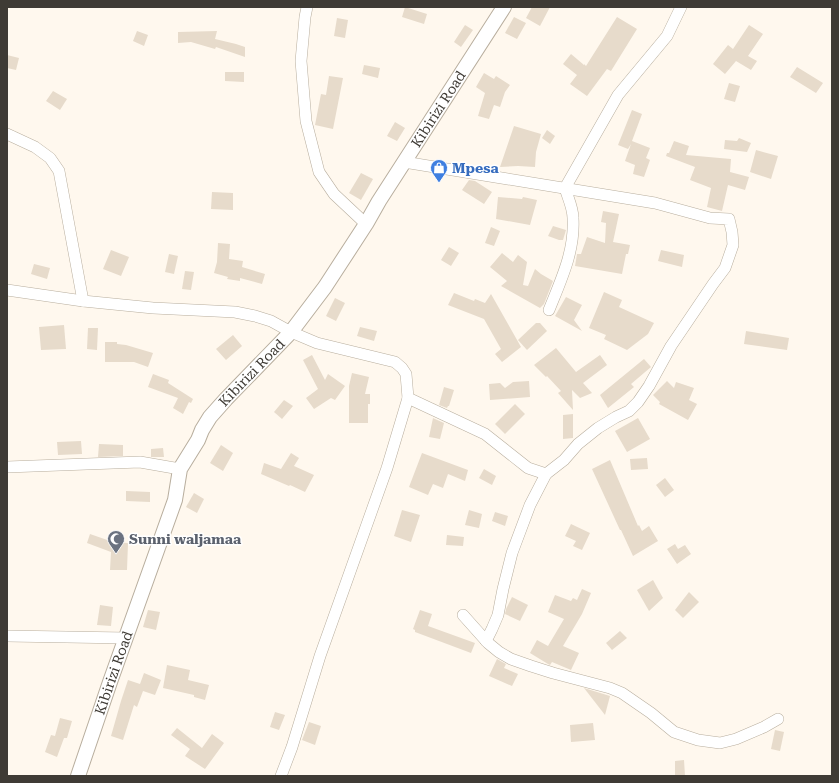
<svg xmlns="http://www.w3.org/2000/svg" width="839" height="783" font-family="'Roboto Serif',serif">
<style>
.building{fill:#e7dbcb}
.lines{fill:none;stroke-linecap:round;stroke-linejoin:round}
.minor-casing{stroke:#b8ae9e;stroke-width:12}
.tertiary-casing{stroke:#b8ae9e;stroke-width:16}
.minor{stroke:#fff;stroke-width:11}
.tertiary{stroke:#fff;stroke-width:14}
.labels{text-anchor:middle;dominant-baseline:central;stroke-width:3;stroke-linejoin:round;paint-order:stroke}
.street-label{font-size:14px;fill:#3f3b35;stroke:#fff}
.shop-label{font-size:14px;font-weight:bold;fill:#366cbe;stroke:#fff;text-anchor:start}
.worship-label{font-size:14px;font-weight:bold;fill:#5b616d;stroke:#fff;text-anchor:start}
</style>
<rect width="100%" height="100%" fill="#fff8ee"/>
<g class="building">
<polygon points="405,7 427,14 424,24 402,17"/>
<polygon points="532,7 550,7 540,26 526,18"/>
<polygon points="514,17 526,23 517,39 505,33"/>
<polygon points="617,17 637,29 611,71 607,69 587,96 570,84 577,75 563,64 571,54 584,65 584,64 586,66"/>
<polygon points="337,18 348,20 345,38 334,36"/>
<polygon points="465,25 473,30 461,47 454,42"/>
<polygon points="749,25 763,34 748,56 757,61 751,70 736,61 725,74 713,64 728,45 733,49"/>
<polygon points="137,31 148,35 144,46 133,41"/>
<polygon points="217,31 215,39 236,44 245,47 245,57 216,47 215,49 191,42 178,43 178,32"/>
<polygon points="7,55 19,58 16,70 7,68"/>
<polygon points="364,65 380,68 378,78 362,74"/>
<polygon points="797,67 823,83 816,93 790,77"/>
<polygon points="225,72 244,72 244,82 225,81"/>
<polygon points="484,73 494,79 496,76 510,85 505,92 500,107 494,105 489,119 478,116 485,93 476,87"/>
<polygon points="329,76 343,78 333,129 315,125 321,94 326,95"/>
<polygon points="729,83 740,86 735,102 724,99"/>
<polygon points="53,91 67,99 60,110 46,101"/>
<polygon points="632,110 642,114 632,141 650,148 646,158 650,160 644,177 633,174 635,165 625,161 631,144 628,149 618,145"/>
<polygon points="395,122 405,128 397,141 387,136"/>
<polygon points="514,126 541,134 536,152 535,167 518,166 500,167"/>
<polygon points="547,130 555,136 550,144 542,138"/>
<polygon points="739,138 751,143 747,152 724,149 725,140 737,141"/>
<polygon points="674,141 689,146 686,155 731,159 730,172 749,177 745,190 728,185 722,211 707,207 711,188 690,180 695,167 666,156 667,153 669,153"/>
<polygon points="756,150 778,156 771,179 750,172"/>
<polygon points="361,173 373,179 361,200 349,193"/>
<polygon points="469,180 475,181 492,192 484,204 462,190"/>
<polygon points="212,192 233,193 233,210 211,209"/>
<polygon points="498,197 522,199 523,197 537,200 530,225 496,219"/>
<polygon points="603,211 619,214 613,242 630,245 628,254 626,254 622,274 575,266 577,254 581,254 587,237 605,243 606,223 601,222"/>
<polygon points="553,226 566,230 563,240 559,240 548,236"/>
<polygon points="491,227 500,231 494,246 485,243"/>
<polygon points="218,243 230,244 229,259 243,261 242,267 265,274 262,284 240,278 240,281 227,279 228,277 214,273 217,262"/>
<polygon points="449,247 459,253 451,266 441,260"/>
<polygon points="111,250 129,257 121,276 103,269"/>
<polygon points="661,250 684,255 682,267 658,261"/>
<polygon points="502,253 513,262 518,255 527,262 523,285 528,286 535,269 541,274 553,281 544,304 540,308 501,286 507,281 490,267"/>
<polygon points="169,254 178,256 174,274 165,272"/>
<polygon points="34,264 50,268 47,279 31,274"/>
<polygon points="185,271 194,272 191,290 182,289"/>
<polygon points="604,292 622,300 619,307 654,323 648,334 627,350 604,339 606,335 589,328"/>
<polygon points="454,293 474,301 475,299 485,303 491,294 521,347 502,362 495,354 501,349 484,319 448,305"/>
<polygon points="566,297 582,305 574,320 582,331 555,316"/>
<polygon points="335,298 345,303 336,321 326,316"/>
<polygon points="536,323 540,323 547,331 527,350 518,340"/>
<polygon points="64,325 66,349 41,350 39,327"/>
<polygon points="360,327 377,331 374,341 357,336"/>
<polygon points="88,328 98,328 97,350 87,349"/>
<polygon points="746,331 789,338 787,350 744,344"/>
<polygon points="233,335 242,346 226,360 216,349"/>
<polygon points="105,342 117,342 117,344 126,345 153,353 148,367 134,362 105,362"/>
<polygon points="556,348 576,372 600,355 607,365 583,383 592,393 580,398 572,390 573,410 558,393 561,391 547,376 546,377 534,365"/>
<polygon points="312,355 325,380 328,374 345,386 335,400 331,398 314,409 306,398 318,389 303,360"/>
<polygon points="644,359 651,367 631,384 634,387 608,408 600,395"/>
<polygon points="352,373 369,377 365,394 370,394 370,404 368,404 368,423 349,423 349,386"/>
<polygon points="153,374 169,380 168,383 193,399 191,403 189,402 183,414 173,408 178,398 148,387"/>
<polygon points="529,381 530,397 490,400 489,384 500,383 505,388 513,382"/>
<polygon points="667,381 674,388 676,382 694,388 689,400 697,404 688,420 659,404 660,402 653,395"/>
<polygon points="444,387 454,390 449,406 448,406 447,408 439,405"/>
<polygon points="284,400 293,406 282,419 274,412"/>
<polygon points="515,404 525,414 505,434 495,424"/>
<polygon points="573,414 573,438 563,439 563,415"/>
<polygon points="433,418 435,419 444,423 440,439 429,437"/>
<polygon points="638,418 650,439 627,452 615,431"/>
<polygon points="81,441 82,454 58,455 57,442"/>
<polygon points="99,444 123,445 123,456 98,457"/>
<polygon points="221,445 233,453 223,471 210,463"/>
<polygon points="163,448 164,457 151,457 151,449"/>
<polygon points="291,453 299,458 294,466 314,475 305,492 290,485 289,486 261,474 264,463 281,469"/>
<polygon points="422,453 468,470 465,481 448,474 443,488 433,484 428,495 409,487"/>
<polygon points="647,458 648,469 631,470 630,459"/>
<polygon points="610,460 638,526 639,525 642,531 649,526 658,541 633,556 621,530 620,530 592,469"/>
<polygon points="484,469 496,476 492,485 479,478"/>
<polygon points="665,478 674,490 665,497 656,485"/>
<polygon points="126,491 150,492 150,502 126,501"/>
<polygon points="194,493 204,499 197,513 186,507"/>
<polygon points="402,510 420,515 411,542 394,536"/>
<polygon points="469,510 482,514 479,528 465,525"/>
<polygon points="495,512 508,516 505,526 492,521"/>
<polygon points="571,524 590,533 582,550 573,546 576,541 565,536"/>
<polygon points="90,534 113,542 128,543 127,570 110,570 111,552 87,543"/>
<polygon points="447,535 464,537 463,546 446,545"/>
<polygon points="675,544 678,549 685,545 691,554 677,564 667,549"/>
<polygon points="653,580 663,598 649,611 637,590"/>
<polygon points="582,589 591,593 582,614 563,646 579,653 571,670 552,662 550,665 548,664 530,653 537,640 548,646 564,619 548,612 555,595 571,601 573,598 577,600"/>
<polygon points="689,592 699,602 683,618 675,610"/>
<polygon points="512,597 528,605 520,621 505,614 506,609"/>
<polygon points="100,605 113,607 111,626 97,625"/>
<polygon points="148,610 160,612 156,630 143,627"/>
<polygon points="420,610 432,614 428,626 475,643 471,653 415,632 415,630 413,629"/>
<polygon points="620,631 627,638 612,650 606,643"/>
<polygon points="497,659 506,664 504,668 518,674 512,686 489,676"/>
<polygon points="167,665 190,670 188,680 209,685 205,700 194,697 194,695 163,688"/>
<polygon points="144,673 161,680 155,695 143,691 137,707 134,705 123,740 111,736 121,701 128,680 140,684"/>
<polygon points="584,688 610,696 605,715"/>
<polygon points="275,712 285,715 279,730 270,727"/>
<polygon points="60,718 72,721 67,738 64,738 57,757 45,752 51,735 55,736"/>
<polygon points="309,722 321,726 315,745 302,740"/>
<polygon points="593,723 595,740 571,742 570,725"/>
<polygon points="177,728 202,748 212,734 224,743 205,769 185,756 190,749 171,735"/>
<polygon points="775,730 784,732 780,751 771,749"/>
<polygon points="684,760 685,776 675,776 675,761"/>
</g>
<g class="lines">
<defs>
<g id="minor">
<polyline points="307,7 305,17 301,61 306,121 319,172 334,194 366,224"/>
<polyline points="7,134 35,147 50,158 59,171 83,301"/>
<polyline points="404,162 655,203 710,218 729,219 732,232 733,245 725,268 713,284 671,346 649,386 638,402 629,411 616,417 598,428 578,444 564,460 546,474 530,505 512,553 503,589 498,615 492,629 486,641"/>
<polyline points="7,290 83,301 153,308 235,312 255,316 271,321 291,332 317,343 395,362 402,368 406,374 408,398 485,434 528,468 546,474"/>
<path d="M 549,310 C 561,280 575,251 573,218 C 573,208 568,198 565,188 L 618,95 L 667,36 L 681,7"/>
<polyline points="7,467 140,462 180,469"/>
<polyline points="463,615 488,643 499,652 511,659 531,666 553,673 610,688 622,693 651,713 674,732 698,740 720,743 736,739 764,727 778,719"/>
<polyline points="7,636 126,638"/>
<polyline points="281,776 292,747 320,656 387,468 408,398"/>
</g>
<g id="tertiary">
<path id="s1" d="M 78,776 L 110,682 L 175,500 L 180,469 L 198,440 L 202,430 L 210,417 L 226,399 L 291,332 L 325,287 L 366,224 L 379,201 L 504,7"/>
</g>
</defs>
<use href="#minor" class="minor-casing"/>
<use href="#tertiary" class="tertiary-casing"/>
<use href="#minor" class="minor"/>
<use href="#tertiary" class="tertiary"/>
</g>
<defs>
<symbol id="shop-pin" viewBox="-11 -11 22 30"><path d="M0 17L-7.5 6A9.5 9.5 0 1 1 7.5 6Z" fill="#3f7fe0" stroke="#fff"/><path d="M-5-2.5h2.3a2.7 3.5 0 0 1 5.4 0H5L5.5 6h-11ZM-1.5-2.5h3a1.5 2.3 0 0 0-3 0Z" fill="#fff"/></symbol>
<symbol id="mosque-pin" viewBox="-11 -11 22 30"><path d="M0 17L-7.5 6A9.5 9.5 0 1 1 7.5 6Z" fill="#6b7280" stroke="#fff"/><path d="M3.5-4.9A6 6 0 1 0 3.5 4.9A5 5 0 1 1 3.5-4.9Z" fill="#fff"/></symbol>
</defs>
<g fill-rule="evenodd">
<use href="#shop-pin" x="429" y="158" width="20" height="27"/>
<use href="#mosque-pin" x="106" y="529" width="20" height="27"/>
</g>
<g class="labels">
<g class="street-label">
<text stroke="none"><textPath href="#s1" startOffset="769">Kibirizi Road</textPath></text>
<text stroke="none"><textPath href="#s1" startOffset="445">Kibirizi Road</textPath></text>
<text stroke="none"><textPath href="#s1" startOffset="109">Kibirizi Road</textPath></text>
</g>
<g class="shop-label">
<text x="452" y="168">Mpesa</text>
</g>
<g class="worship-label">
<text x="129" y="539">Sunni waljamaa</text>
</g>
</g>
<rect width="839" height="783" fill="none" stroke="#3f3b35" stroke-width="16"/>
</svg>
